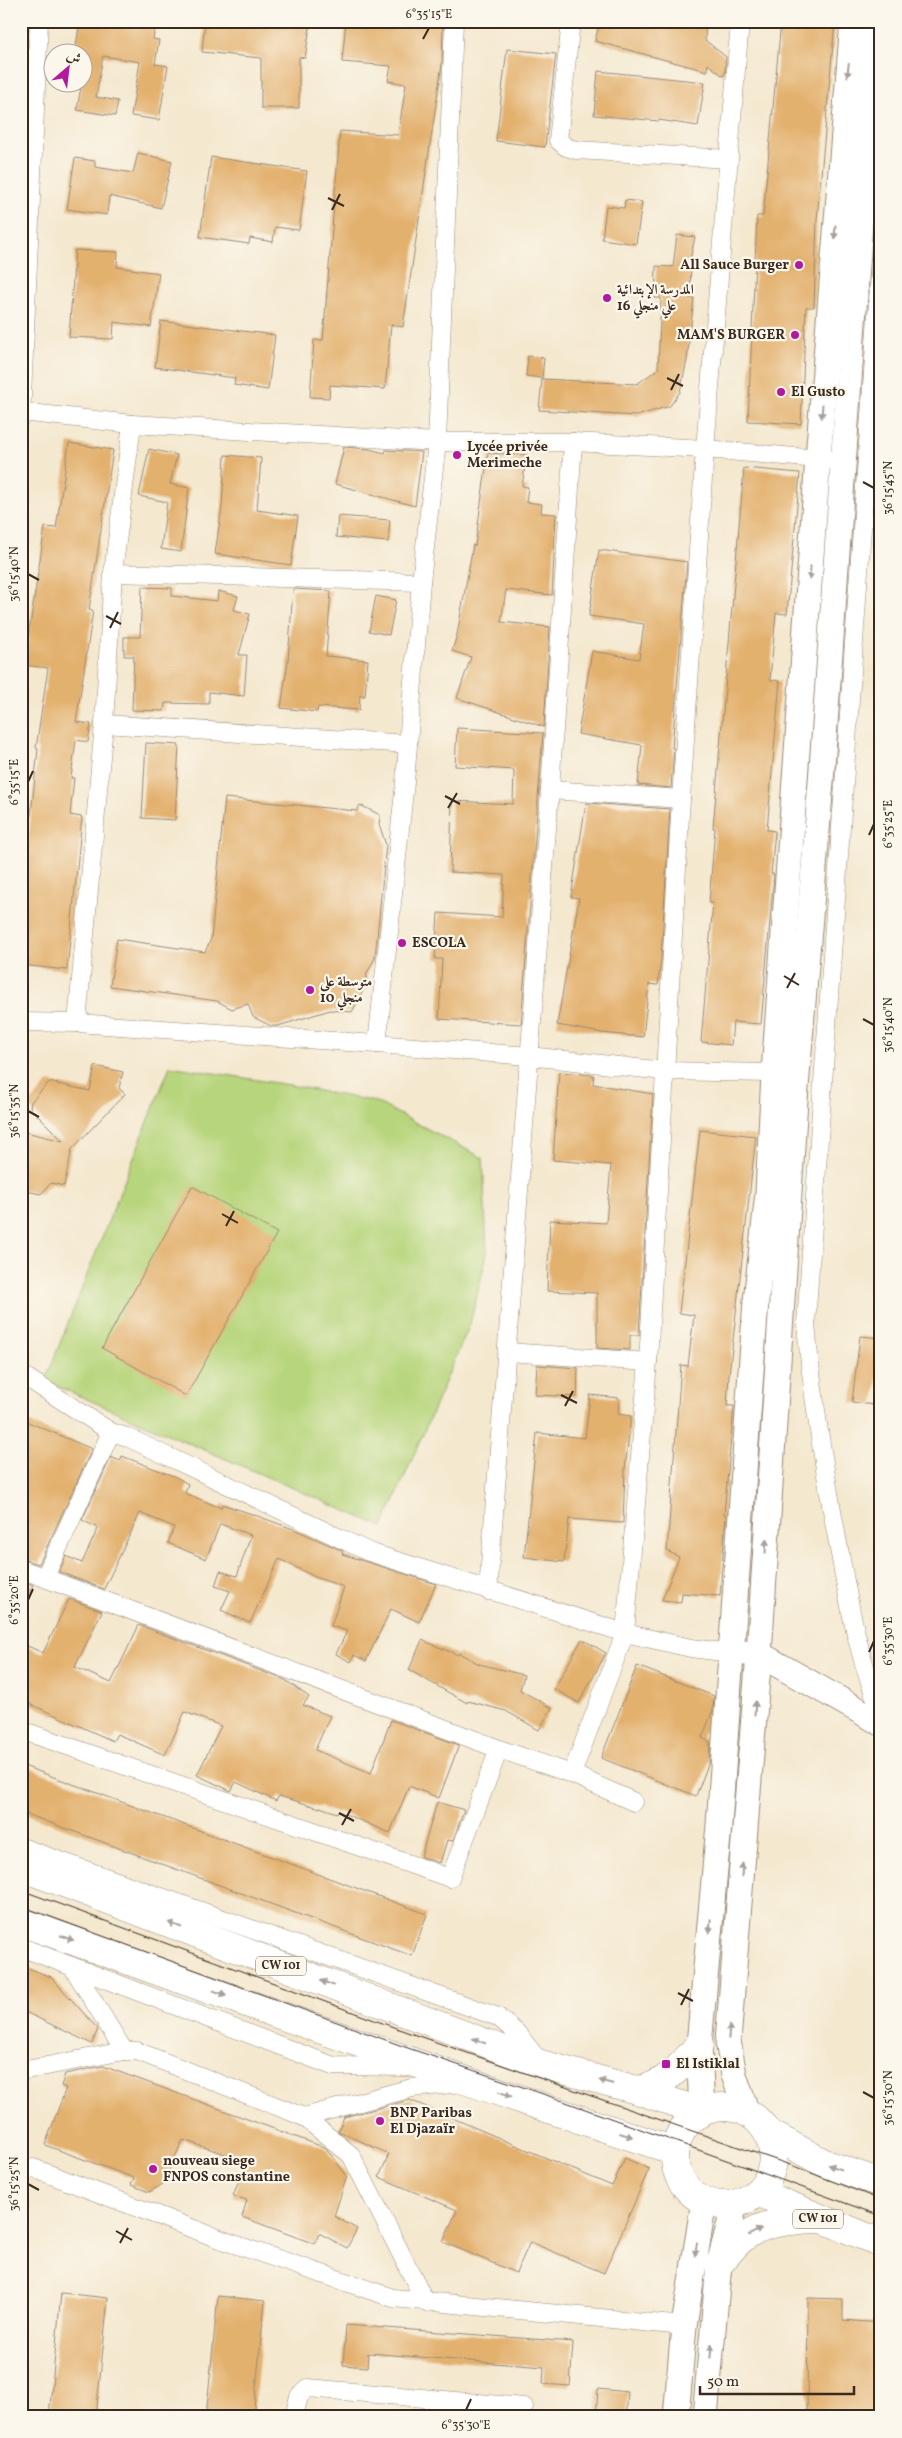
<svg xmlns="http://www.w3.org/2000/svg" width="902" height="2438" font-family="Vollkorn,Amiri,serif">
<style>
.green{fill:#b7d57c;stroke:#79804d}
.building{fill:#e3b16e}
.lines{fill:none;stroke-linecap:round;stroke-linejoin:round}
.street-casing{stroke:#988976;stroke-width:19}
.secondary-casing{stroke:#988976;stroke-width:27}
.primary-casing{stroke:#988976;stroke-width:29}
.street{stroke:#fff;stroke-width:18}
.secondary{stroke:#fff;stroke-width:25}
.primary{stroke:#fff;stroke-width:28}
.tram{stroke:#3b2a1e;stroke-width:1}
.oneway{fill:#a79f9a}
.ticks{fill:none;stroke:#3b2a1e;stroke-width:2}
.poi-dot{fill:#b5179e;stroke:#fbf7ec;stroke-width:2}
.labels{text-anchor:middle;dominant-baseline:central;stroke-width:4.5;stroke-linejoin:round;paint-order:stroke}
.shield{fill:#fbf7ec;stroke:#75685c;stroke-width:1}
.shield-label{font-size:12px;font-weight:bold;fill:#3b2a1e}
.poi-label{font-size:14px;font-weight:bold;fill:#3b2a1e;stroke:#fbf7ec;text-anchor:start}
.neatline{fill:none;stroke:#3b2a1e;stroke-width:2}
.ticks-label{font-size:12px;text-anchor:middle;fill:#3b2a1e}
</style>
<rect width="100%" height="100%" fill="#fbf7ec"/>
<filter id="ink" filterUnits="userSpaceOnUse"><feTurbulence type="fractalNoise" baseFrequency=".02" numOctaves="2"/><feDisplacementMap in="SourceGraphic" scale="10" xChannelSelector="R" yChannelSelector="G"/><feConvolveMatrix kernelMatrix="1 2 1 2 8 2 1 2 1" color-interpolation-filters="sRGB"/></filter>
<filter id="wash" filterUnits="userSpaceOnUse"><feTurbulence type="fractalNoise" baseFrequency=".0096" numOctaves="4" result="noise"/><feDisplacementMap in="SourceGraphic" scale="20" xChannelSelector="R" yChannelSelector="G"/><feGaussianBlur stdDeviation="1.12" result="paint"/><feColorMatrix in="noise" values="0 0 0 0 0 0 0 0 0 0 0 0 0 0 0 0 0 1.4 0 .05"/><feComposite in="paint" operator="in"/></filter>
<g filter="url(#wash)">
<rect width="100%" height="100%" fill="#f4e8cf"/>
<polygon class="green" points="170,1066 289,1085 376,1102 483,1158 487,1254 470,1324 383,1527 45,1381"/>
<g id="blocks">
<g class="building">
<polygon points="80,21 156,21 153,39 159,40 155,64 168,66 159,120 131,116 140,62 103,56 96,97 118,101 115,116 77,110 87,52 75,52"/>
<polygon points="205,21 311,21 305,58 299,57 299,108 261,108 261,58 202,52"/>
<polygon points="346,21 443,21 442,64 403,327 391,325 385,389 330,385 329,398 310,397 314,340 323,340 340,131 398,135 406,84 388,81 391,66 342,62"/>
<polygon points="600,21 706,21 705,40 726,57 725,73 723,76 708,64 707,71 595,41"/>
<polygon points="781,21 835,22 817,219 814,307 806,307 801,424 748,421 757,216 763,216"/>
<polygon points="507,49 556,54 545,147 496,141"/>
<polygon points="598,71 705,82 698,126 659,120 659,121 594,115"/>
<polygon points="138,153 172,161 161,208 109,196 107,215 67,209 75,158 95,161 95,167 133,173"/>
<polygon points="211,157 307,171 299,230 275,227 273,242 250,238 249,244 200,237"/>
<polygon points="625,200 642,202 636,244 602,239 606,206 624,208"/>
<polygon points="677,235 695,237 691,255 690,298 694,298 687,360 680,392 670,406 636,416 539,410 542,379 637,384 658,369 661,298 655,298 656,266 673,267"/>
<polygon points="75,250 118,252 117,267 159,273 151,327 114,322 113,339 69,337"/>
<polygon points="161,321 275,335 268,390 234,385 235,378 155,367"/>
<polygon points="528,356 544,358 542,378 526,376"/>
<polygon points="69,443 113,450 89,610 93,611 76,722 91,724 88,742 76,740 71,778 74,778 70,815 82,817 67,970 21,965 21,861 26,861 38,749 36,748 48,668 24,665 45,527 56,528"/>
<polygon points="344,447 369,449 385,453 386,450 422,452 415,506 335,484"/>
<polygon points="149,449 177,455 170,484 189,488 181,552 161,549 167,502 139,496"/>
<polygon points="488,453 527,455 522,486 528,487 526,502 542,504 541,513 556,514 552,595 506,590 501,622 550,627 544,727 457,698 471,657 452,651 457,635 473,545 475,546"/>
<polygon points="225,455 261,458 257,510 298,516 291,565 215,554 222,506"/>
<polygon points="744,468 800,473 787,614 776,613 770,680 780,681 767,830 775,831 771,874 774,874 761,1024 733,1022 731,1045 701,1042 713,903 709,903 715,828 713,828"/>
<polygon points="338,516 390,520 388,542 336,537"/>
<polygon points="599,550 687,562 672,748 674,748 671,788 638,785 642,745 578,734 592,651 639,659 644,624 589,616"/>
<polygon points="142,587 172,588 172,596 217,601 218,591 238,596 234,610 250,614 239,655 247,655 244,696 209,692 209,704 165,703 164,711 132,710 134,656 124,656 124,637 140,637"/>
<polygon points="293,589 331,591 326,656 368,660 365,696 360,695 359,710 318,707 317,712 281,708 288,661"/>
<polygon points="376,596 396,600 389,635 369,631"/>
<polygon points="457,728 543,733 521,1024 439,1019 442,959 435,959 438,913 502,917 504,875 450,872 452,801 513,804 514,770 455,766"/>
<polygon points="146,743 179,745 175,820 142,818"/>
<polygon points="225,798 357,811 360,805 380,815 379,824 386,845 375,958 367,973 366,985 352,1012 330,1010 278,1026 271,1026 253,1017 248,1004 232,1009 217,1001 110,986 117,939 205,952 211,939"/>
<polygon points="586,803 670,809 661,959 658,985 649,984 643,1037 602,1033 557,1025 579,898 571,897"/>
<polygon points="95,1066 123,1072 119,1088 125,1094 72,1149 64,1186 51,1183 41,1194 21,1190 21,1131 63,1141 30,1108 31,1102 49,1082 90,1091"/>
<polygon points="559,1072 594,1075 593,1084 653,1094 639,1335 630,1335 630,1350 597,1348 597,1293 547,1291 550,1220 606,1223 611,1165 553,1160"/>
<polygon points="700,1130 756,1136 729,1375 727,1406 734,1406 724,1514 726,1515 720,1596 682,1593 681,1602 662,1600 679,1557 667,1551 681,1365 688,1366 694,1315 679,1313"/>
<polygon points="192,1186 277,1233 186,1396 102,1348"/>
<polygon points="860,1336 881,1338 874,1405 852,1402"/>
<polygon points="537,1365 578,1368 577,1397 535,1395"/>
<polygon points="590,1395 619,1398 618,1414 631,1416 625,1469 623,1523 569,1519 564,1562 524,1557 537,1433 585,1438"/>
<polygon points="21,1419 92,1449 39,1564 21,1559"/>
<polygon points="122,1456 176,1477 188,1484 185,1493 221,1508 222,1504 252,1514 296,1530 343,1551 342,1554 436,1584 419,1622 391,1609 366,1661 354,1655 351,1662 336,1654 347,1631 331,1626 344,1587 315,1577 279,1559 250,1623 221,1610 230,1591 215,1586 220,1571 237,1576 251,1535 220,1524 206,1559 168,1543 174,1527 140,1513 104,1589 59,1572 66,1556 82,1563 98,1528 82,1520 111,1457 120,1461"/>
<polygon points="21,1580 33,1585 21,1610"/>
<polygon points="69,1599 102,1611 75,1667 111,1683 139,1625 285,1680 309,1697 303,1705 330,1716 315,1750 371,1773 391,1720 459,1745 439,1798 409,1786 390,1833 338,1811 337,1813 320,1807 320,1808 279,1796 276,1801 236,1782 231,1791 197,1775 221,1726 185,1712 165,1755 117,1734 113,1741 21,1700 21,1643 43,1653"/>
<polygon points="582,1639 606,1653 579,1703 554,1689"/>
<polygon points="422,1640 458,1655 459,1653 479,1664 524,1675 520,1690 552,1708 539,1730 506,1711 468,1701 467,1703 409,1670"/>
<polygon points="637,1666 714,1696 713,1710 702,1738 710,1742 709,1762 696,1796 601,1758"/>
<polygon points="21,1765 427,1914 412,1956 21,1812"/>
<polygon points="437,1802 464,1810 453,1841 447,1840 440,1863 421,1857"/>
<polygon points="21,1965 51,1977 98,2029 92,2044 21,2010"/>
<polygon points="103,2066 326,2148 347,2176 334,2216 357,2229 347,2248 319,2233 315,2244 242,2217 247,2200 233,2196 246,2161 183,2140 162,2185 149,2192 131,2185 134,2178 45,2145 66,2088 61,2086 65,2074"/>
<polygon points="410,2100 612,2186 625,2158 649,2169 604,2273 530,2242 516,2273 443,2242 457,2210 379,2177 389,2154 338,2131 344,2117"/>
<polygon points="61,2293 108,2298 96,2417 49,2417"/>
<polygon points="218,2296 265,2301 253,2417 206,2417"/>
<polygon points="808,2298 843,2299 843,2320 881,2323 881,2417 807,2417"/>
<polygon points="346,2325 573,2342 570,2386 543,2384 544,2367 368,2353 367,2367 343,2365"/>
<polygon points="598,2389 628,2392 626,2417 596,2417"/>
</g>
</g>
</g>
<g filter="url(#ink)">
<use href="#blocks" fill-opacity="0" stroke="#988976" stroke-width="1"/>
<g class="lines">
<defs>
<g id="street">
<polyline points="571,21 558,140 566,147 576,150 729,159"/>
<path d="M 881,259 L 806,1324 C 812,1396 824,1467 837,1538 C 848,1597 857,1656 881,1711"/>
<polyline points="21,412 132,424 437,442 573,442 705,449 829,460"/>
<polyline points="21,418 39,21"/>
<polyline points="113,573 421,582"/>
<polyline points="104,724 408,744"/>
<polyline points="550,790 681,799"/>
<polyline points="21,1022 77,1023 377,1044 529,1056 664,1071 774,1073"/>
<polyline points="77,1023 104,724 113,573 132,424"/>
<polyline points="377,1044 405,782 421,582 437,442 454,21"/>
<polyline points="508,1352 648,1362"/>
<polyline points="21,1374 111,1432 127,1437 369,1552 625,1633 648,1362 681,799 705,449 740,21"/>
<polyline points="21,1569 499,1749 572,1774 634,1802"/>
<polyline points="45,1577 111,1432"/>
<polyline points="488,1591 550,790 573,442"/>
<polyline points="21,1730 450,1878 499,1749"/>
<polyline points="572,1774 625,1633 691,1648 731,1653"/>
<polyline points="21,1847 498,2017 518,2034 539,2061"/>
<polyline points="21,1947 333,2066 408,2067"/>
<polyline points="72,1966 124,2051"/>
<polyline points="21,2071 124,2051 137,2051 304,2117 351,2155 426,2303"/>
<polyline points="304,2117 412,2088 462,2083"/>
<polyline points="33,2168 225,2241 393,2298 684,2326"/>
<polyline points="294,2417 299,2396 308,2388 524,2407"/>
</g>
<g id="secondary">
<polyline points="746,1653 759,1654 881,1723"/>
<polyline points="702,2112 699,2045 719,1825 756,1301 768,1193 774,1073 818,458 853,21"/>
<polyline points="747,2113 734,2075 728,2041 759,1654 795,1100 821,782 874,21"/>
<polyline points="676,2417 684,2326 704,2201"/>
<polyline points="705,2417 719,2264 735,2204"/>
</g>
<g id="primary">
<polyline points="21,1867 541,2064 637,2090 702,2112"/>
<path d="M 21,1922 C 238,2000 455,2079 675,2151"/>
<path d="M 637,2090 C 664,2087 682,2065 699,2045"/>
<circle cx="724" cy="2156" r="49"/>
<polyline points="767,2132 826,2164 881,2183"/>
<polyline points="757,2192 881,2243"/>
<path d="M 719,2264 C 726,2256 734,2245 743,2238 C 762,2222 793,2220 817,2219"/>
</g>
</defs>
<use href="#street" class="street-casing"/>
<use href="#secondary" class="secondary-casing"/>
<use href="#primary" class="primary-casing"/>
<use href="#street" class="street"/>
<use href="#secondary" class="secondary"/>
<use href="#primary" class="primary"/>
<g class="tram">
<polyline points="21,1890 407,2032 796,2167 881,2200"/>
<polyline points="21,1906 405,2047 552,2097 881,2216"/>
</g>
</g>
<defs><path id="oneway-solid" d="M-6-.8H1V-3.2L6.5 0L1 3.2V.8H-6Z" transform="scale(1.25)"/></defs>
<g class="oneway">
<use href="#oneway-solid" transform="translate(848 70) rotate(96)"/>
<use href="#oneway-solid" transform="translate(835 232) rotate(94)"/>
<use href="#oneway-solid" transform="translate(822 411) rotate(94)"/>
<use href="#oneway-solid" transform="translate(810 573) rotate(94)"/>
<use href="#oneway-solid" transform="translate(766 1546) rotate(-86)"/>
<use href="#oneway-solid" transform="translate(755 1708) rotate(-86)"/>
<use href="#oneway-solid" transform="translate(742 1870) rotate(-86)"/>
<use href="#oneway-solid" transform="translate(175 1925) rotate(-159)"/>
<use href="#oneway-solid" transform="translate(710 1926) rotate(95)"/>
<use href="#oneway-solid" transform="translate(67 1938) rotate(20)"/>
<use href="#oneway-solid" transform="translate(327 1983) rotate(-159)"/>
<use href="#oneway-solid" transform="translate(220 1993) rotate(20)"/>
<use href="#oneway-solid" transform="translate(729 2032) rotate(-85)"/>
<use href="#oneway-solid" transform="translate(479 2041) rotate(-159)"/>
<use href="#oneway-solid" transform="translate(606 2082) rotate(-165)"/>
<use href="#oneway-solid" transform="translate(505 2094) rotate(20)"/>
<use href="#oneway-solid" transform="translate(626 2135) rotate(18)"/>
<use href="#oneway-solid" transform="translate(835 2167) rotate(-160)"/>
<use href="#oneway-solid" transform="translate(755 2232) rotate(-26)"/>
<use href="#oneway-solid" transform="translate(696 2249) rotate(99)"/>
<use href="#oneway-solid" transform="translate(711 2351) rotate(-85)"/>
</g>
</g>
<path class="ticks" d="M 423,39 L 429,28M 328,198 L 344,206M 332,210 L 340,194M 667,378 L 683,386M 671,390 L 679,374M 863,482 L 874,488M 28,574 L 39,580M 106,616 L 121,624M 110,628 L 118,612M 28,782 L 33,771M 445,796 L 460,804M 448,808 L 457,793M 869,835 L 874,824M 784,976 L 799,985M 787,988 L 795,973M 863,1019 L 874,1025M 28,1111 L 39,1117M 222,1214 L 238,1223M 226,1226 L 234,1211M 561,1395 L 577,1403M 565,1406 L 573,1391M 28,1600 L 33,1589M 869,1652 L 874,1641M 339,1813 L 354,1821M 342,1825 L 351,1809M 678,1993 L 693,2001M 681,2005 L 689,1989M 863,2092 L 874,2098M 28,2184 L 39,2190M 116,2231 L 132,2240M 120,2243 L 128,2228M 466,2410 L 471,2399"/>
<g class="poi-dot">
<circle cx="799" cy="265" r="5"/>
<circle cx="607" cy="298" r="5"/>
<circle cx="795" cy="335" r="5"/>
<circle cx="781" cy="392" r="5"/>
<circle cx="457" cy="455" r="5"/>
<circle cx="402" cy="943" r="5"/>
<circle cx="310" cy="990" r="5"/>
<rect x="661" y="2059" width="10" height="10" rx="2.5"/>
<circle cx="380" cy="2121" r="5"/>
<circle cx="153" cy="2169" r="5"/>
</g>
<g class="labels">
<g class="shield">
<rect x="256" y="1956.5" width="50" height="19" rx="4"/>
<rect x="793" y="2209.5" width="50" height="19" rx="4"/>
</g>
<g class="shield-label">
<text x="281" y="1966">CW 101</text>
<text x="818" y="2219">CW 101</text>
</g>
<g class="poi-label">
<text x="789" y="265" text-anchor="end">All Sauce Burger</text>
<text x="617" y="290">المدرسة الإبتدائية<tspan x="617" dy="16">علي منجلي 16</tspan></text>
<text x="785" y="335" text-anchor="end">MAM'S BURGER</text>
<text x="791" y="392">El Gusto</text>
<text x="467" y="447">Lycée privée<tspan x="467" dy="16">Merimeche</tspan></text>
<text x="412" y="943">ESCOLA</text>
<text x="320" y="982">متوسطة علي<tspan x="320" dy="16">منجلي 10</tspan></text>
<text x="676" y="2064">El Istiklal</text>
<text x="390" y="2113">BNP Paribas<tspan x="390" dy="16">El Djazaïr</tspan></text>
<text x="163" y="2161">nouveau siege<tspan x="163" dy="16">FNPOS constantine</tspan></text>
</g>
</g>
<rect width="902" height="2438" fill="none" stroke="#fbf7ec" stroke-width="55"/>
<g transform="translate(68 68) rotate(28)"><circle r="24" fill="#fbf7ec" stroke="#aea59a"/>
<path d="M0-4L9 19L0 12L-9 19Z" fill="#b5179e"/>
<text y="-8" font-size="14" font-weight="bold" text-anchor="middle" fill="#3b2a1e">ش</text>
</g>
<path d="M700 2386v8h154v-8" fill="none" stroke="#3b2a1e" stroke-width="2.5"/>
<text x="707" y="2386" font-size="15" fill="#3b2a1e" stroke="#fbf7ec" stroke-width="4" paint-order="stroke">50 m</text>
<rect x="28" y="28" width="846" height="2382" class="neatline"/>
<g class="ticks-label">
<text x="429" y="18">6°35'15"E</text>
<text transform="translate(888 488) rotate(-90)" y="4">36°15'45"N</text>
<text transform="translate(14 574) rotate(-90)" y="4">36°15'40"N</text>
<text transform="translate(14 782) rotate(-90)" y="4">6°35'15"E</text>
<text transform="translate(888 824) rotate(-90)" y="4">6°35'25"E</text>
<text transform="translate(888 1025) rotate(-90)" y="4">36°15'40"N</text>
<text transform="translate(14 1111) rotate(-90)" y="4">36°15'35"N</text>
<text transform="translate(14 1600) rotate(-90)" y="4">6°35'20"E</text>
<text transform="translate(888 1641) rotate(-90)" y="4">6°35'30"E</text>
<text transform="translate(888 2098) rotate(-90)" y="4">36°15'30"N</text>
<text transform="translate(14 2184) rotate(-90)" y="4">36°15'25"N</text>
<text x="466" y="2429">6°35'30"E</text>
</g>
</svg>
